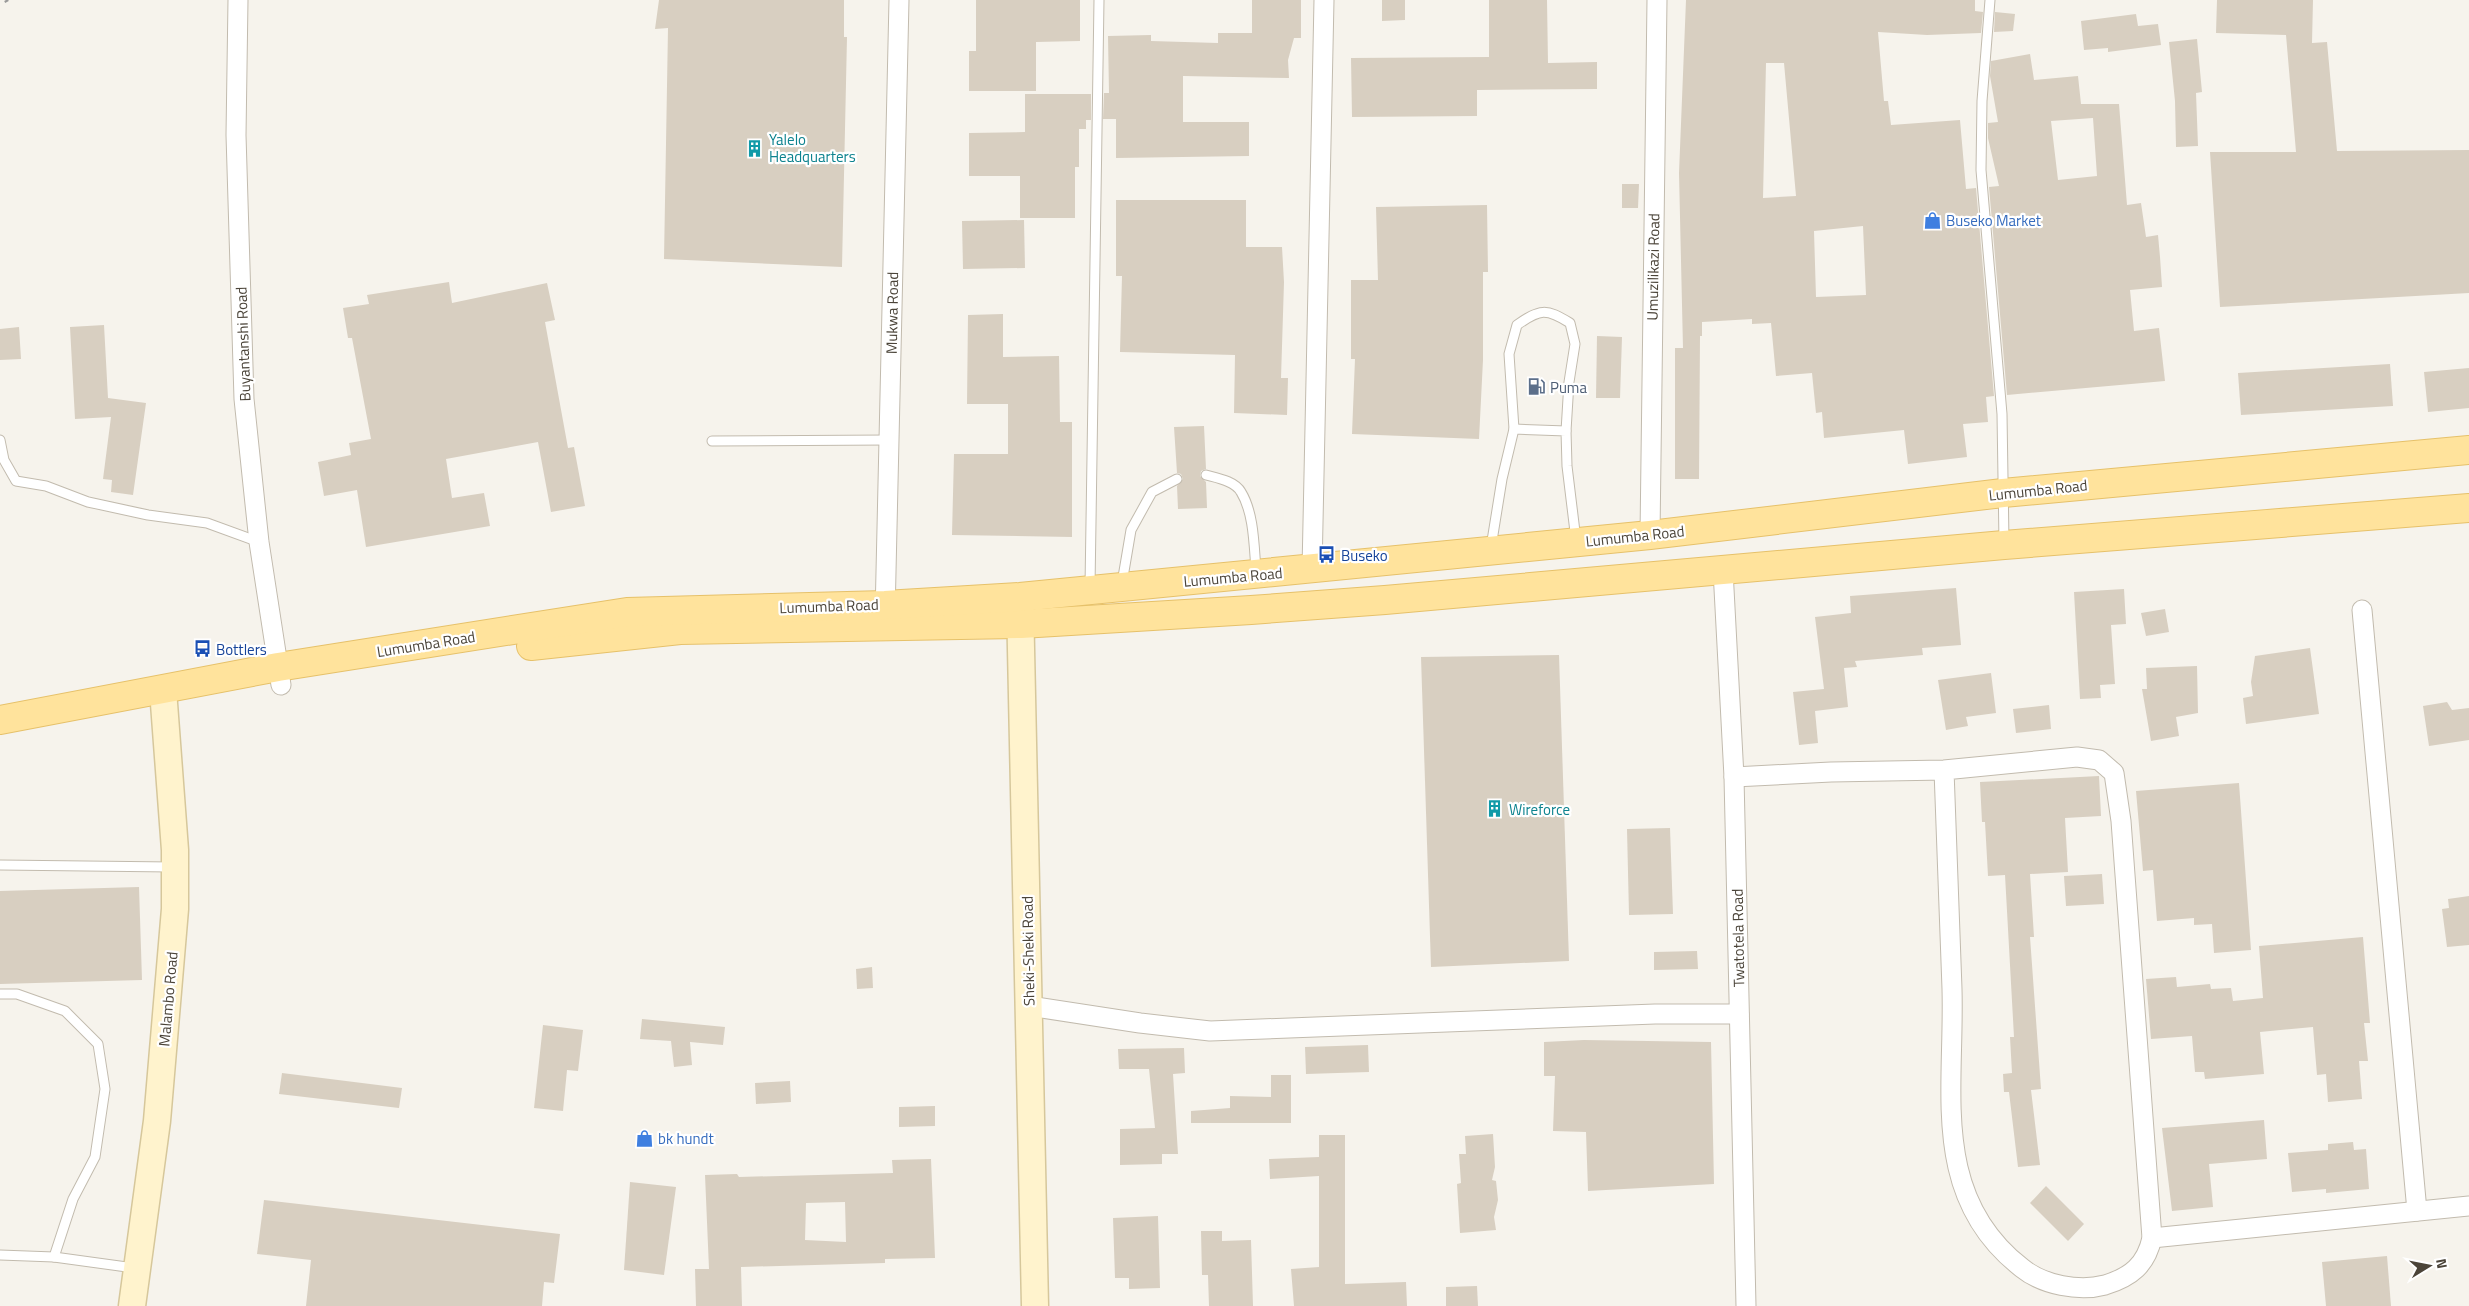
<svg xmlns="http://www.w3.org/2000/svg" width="2469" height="1306" font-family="'Titillium Web',sans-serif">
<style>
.building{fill:#d8cfc1;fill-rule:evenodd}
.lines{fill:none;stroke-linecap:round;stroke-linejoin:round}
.lane-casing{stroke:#c2bbae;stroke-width:11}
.street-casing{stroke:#c2bbae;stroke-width:21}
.secondary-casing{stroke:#d6c79b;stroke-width:29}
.primary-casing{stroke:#e6c16a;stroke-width:30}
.lane{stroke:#fff;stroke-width:9}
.street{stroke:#fff;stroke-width:19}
.secondary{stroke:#fff3cd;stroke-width:26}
.primary{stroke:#ffe39c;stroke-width:28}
.rail{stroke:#9a9a9a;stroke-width:4;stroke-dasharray:6 6;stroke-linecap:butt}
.labels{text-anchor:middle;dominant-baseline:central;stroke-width:4.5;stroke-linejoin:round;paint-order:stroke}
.culture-label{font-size:15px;fill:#0d838f;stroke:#fff;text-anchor:start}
.shop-label{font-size:15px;fill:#366cbe;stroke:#fff;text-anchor:start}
.street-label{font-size:15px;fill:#4b4439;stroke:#fff}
.service-label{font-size:15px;fill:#4e5e75;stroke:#fff;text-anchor:start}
.transit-label{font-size:15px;fill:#164399;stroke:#fff;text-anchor:start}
</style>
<rect width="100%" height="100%" fill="#f6f3ec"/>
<g class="building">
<polygon points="659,0 844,0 844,37 847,37 842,267 664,259 668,28 655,29"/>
<polygon points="976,0 1080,0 1080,41 1036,42 1036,91 969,91 969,51 976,51"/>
<polygon points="1252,0 1301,0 1301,38 1294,38 1288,60 1289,78 1183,76 1183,122 1249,122 1249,156 1116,158 1116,119 1103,119 1104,93 1109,93 1108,36 1151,35 1151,41 1218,43 1218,33 1252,33"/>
<polygon points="1382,0 1405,0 1405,20 1382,21"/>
<polygon points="1489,0 1547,0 1548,63 1597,62 1597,89 1477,90 1477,116 1352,117 1351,58 1489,57"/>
<path d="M 1686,0 L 1975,0 L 1975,11 L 1983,12 L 1981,33 L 1927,35 L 1878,32 L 1884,101 L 1888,101 L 1891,125 L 1960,120 L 1966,189 L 1976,188 L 1994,396 L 1986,397 L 1988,422 L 1963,424 L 1967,457 L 1908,464 L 1904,430 L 1824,438 L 1822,412 L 1816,413 L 1812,373 L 1776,376 L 1771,323 L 1752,324 L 1752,319 L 1702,322 L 1702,336 L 1700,336 L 1699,479 L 1675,479 L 1675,348 L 1683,348 L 1679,173 ZM 1766,63 L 1784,63 L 1796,196 L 1763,198 ZM 1863,226 L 1866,295 L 1816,297 L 1814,231 Z"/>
<polygon points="2217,0 2313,0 2312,43 2327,42 2337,151 2469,150 2469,293 2220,307 2210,152 2296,152 2286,35 2216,33"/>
<polygon points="1995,12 2015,14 2013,31 1994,32"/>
<polygon points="2136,14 2138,26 2158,24 2161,45 2108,52 2108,48 2084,50 2081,21"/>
<polygon points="2197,39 2202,92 2196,93 2198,146 2176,147 2175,101 2169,42"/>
<path d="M 2030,54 L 2034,80 L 2078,76 L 2081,104 L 2119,104 L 2127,205 L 2141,203 L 2146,237 L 2158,235 L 2160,257 L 2162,287 L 2130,290 L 2134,331 L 2159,328 L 2165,381 L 2007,395 L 1989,187 L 1999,186 L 1988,138 L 1988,123 L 1998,122 L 1990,76 L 1991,61 ZM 2093,118 L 2097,176 L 2058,180 L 2051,121 Z"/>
<polygon points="1025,94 1091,94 1091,120 1086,120 1086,129 1079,129 1079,167 1075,167 1075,218 1020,218 1020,176 969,176 969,133 1025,132"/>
<polygon points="1622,184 1639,184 1638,208 1622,208"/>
<polygon points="1116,200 1246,200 1246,247 1282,247 1284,282 1281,378 1288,378 1287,415 1234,413 1235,355 1120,352 1122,276 1116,276"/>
<polygon points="1487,205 1488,272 1483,272 1483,360 1479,439 1352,434 1355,359 1351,359 1351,280 1378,280 1376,207"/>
<polygon points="1024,220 1025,268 963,269 962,221"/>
<polygon points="449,282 452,303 547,283 555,320 545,322 568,448 574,447 585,506 551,512 538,442 446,459 452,498 484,493 490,526 366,547 357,490 324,496 318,462 351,455 349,443 371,439 352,338 348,338 343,308 369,304 367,295"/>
<polygon points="1003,314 1003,357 1059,356 1060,422 1072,422 1072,537 952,535 954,454 1008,454 1008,404 967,404 968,315"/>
<polygon points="104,325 108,398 146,403 133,495 111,492 112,480 103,479 111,417 75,419 70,327"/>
<polygon points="19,327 21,359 0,360 0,329"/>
<polygon points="1597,336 1622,337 1620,398 1596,398"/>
<polygon points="2390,364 2393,406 2241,415 2238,373"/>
<polygon points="2469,368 2469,408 2428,412 2424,372"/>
<polygon points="1204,426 1206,469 1201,471 1200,476 1206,482 1207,508 1178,509 1177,486 1183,479 1181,474 1177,473 1174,427"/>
<polygon points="1956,588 1961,645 1922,648 1923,655 1855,661 1857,667 1844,668 1848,707 1815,711 1818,743 1799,745 1793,692 1824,689 1815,617 1851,613 1850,596"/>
<polygon points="2124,589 2126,624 2111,625 2115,684 2100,685 2101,698 2080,699 2074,592"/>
<polygon points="2165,609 2169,632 2146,636 2141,613"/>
<polygon points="2310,648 2319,714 2246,724 2243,698 2253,696 2251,682 2255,656"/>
<polygon points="1559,655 1569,961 1431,967 1421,657"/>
<polygon points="2197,666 2198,713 2176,717 2179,736 2151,741 2142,689 2147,689 2146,668"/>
<polygon points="1991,673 1996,713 1966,717 1968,726 1946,730 1938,680"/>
<polygon points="2447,702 2452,710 2469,708 2469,740 2429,746 2423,706"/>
<polygon points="2049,705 2051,729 2016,733 2013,709"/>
<polygon points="2099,776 2101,816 2065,818 2068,872 2030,874 2034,937 2030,937 2041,1089 2031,1090 2040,1165 2018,1167 2009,1092 2004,1092 2003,1074 2012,1073 2010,1037 2014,1037 2005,875 1988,876 1985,822 1982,822 1980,782"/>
<polygon points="2239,783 2251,950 2214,953 2212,924 2194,925 2194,918 2157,921 2153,870 2143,871 2136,791"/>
<polygon points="1670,828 1673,914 1629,915 1627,829"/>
<polygon points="2102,874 2104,904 2066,906 2064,876"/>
<polygon points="139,887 142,980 0,984 0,891"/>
<polygon points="2469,896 2469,945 2447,947 2442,909 2449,908 2448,899"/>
<polygon points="2363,937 2370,1023 2364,1023 2368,1061 2359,1061 2362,1099 2328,1102 2326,1074 2317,1075 2313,1027 2260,1032 2264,1074 2205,1079 2204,1072 2195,1072 2192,1036 2151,1039 2146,979 2176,977 2177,987 2210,984 2211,989 2231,988 2233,1001 2263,998 2259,946"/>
<polygon points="1697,951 1698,969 1654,970 1654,952"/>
<polygon points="872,967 873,988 857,989 856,969"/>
<polygon points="642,1019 725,1027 723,1045 690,1042 692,1065 674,1067 671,1041 640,1039"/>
<polygon points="543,1025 583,1030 578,1071 567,1070 563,1111 534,1108"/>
<polygon points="1584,1040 1711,1042 1714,1184 1588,1191 1586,1132 1553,1131 1555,1076 1544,1076 1544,1042"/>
<polygon points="1368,1045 1369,1072 1306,1074 1305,1047"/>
<polygon points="1184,1048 1185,1073 1173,1074 1178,1154 1162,1154 1162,1164 1120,1165 1120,1129 1155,1128 1149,1069 1119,1069 1118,1049"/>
<polygon points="282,1073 402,1088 399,1108 279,1094"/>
<polygon points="1271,1075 1291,1075 1291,1123 1191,1123 1191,1111 1230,1108 1230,1096 1271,1097"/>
<polygon points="790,1081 791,1102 756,1104 755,1083"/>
<polygon points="935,1106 935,1126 899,1127 899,1107"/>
<polygon points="2264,1120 2267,1159 2209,1164 2213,1207 2172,1211 2162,1128"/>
<polygon points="1493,1134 1495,1167 1492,1180 1496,1181 1498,1200 1494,1217 1496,1230 1460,1233 1457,1184 1461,1183 1459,1154 1466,1154 1465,1136"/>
<polygon points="1319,1135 1345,1135 1345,1284 1406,1282 1407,1306 1294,1306 1291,1269 1319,1267 1319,1176 1270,1179 1269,1159 1319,1157"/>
<polygon points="2353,1142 2354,1150 2366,1149 2369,1189 2326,1193 2326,1189 2292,1192 2288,1153 2328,1150 2328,1144"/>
<path d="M 931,1159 L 935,1258 L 885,1259 L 885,1263 L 741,1267 L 742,1306 L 696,1306 L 695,1269 L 709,1269 L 705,1175 L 737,1174 L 739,1177 L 893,1173 L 892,1160 ZM 845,1202 L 846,1242 L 805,1240 L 806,1203 Z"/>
<polygon points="630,1182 676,1187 664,1275 624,1270"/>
<polygon points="2046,1186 2084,1224 2068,1241 2030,1203"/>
<polygon points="264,1200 560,1234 554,1283 544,1282 542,1306 306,1306 311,1260 257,1254"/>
<polygon points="1158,1216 1160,1288 1129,1289 1129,1278 1115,1278 1113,1218"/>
<polygon points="1201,1231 1222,1231 1222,1241 1251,1240 1253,1306 1209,1306 1208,1275 1202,1275"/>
<polygon points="2387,1256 2391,1306 2326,1306 2322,1262"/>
<polygon points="1477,1286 1478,1306 1446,1306 1446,1287"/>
</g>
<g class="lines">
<defs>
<g id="lane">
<polyline points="1990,0 1982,101 1981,170 2002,414 2004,542"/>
<path d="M 1514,429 L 1509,354 L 1517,325 C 1540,309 1546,308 1570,323 L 1575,344 L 1569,382 L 1566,431"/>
<polyline points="0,440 4,460 16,481 46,486 88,502 148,515 207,523 259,542"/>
<polyline points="712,441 889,440"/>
<path d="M 1206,475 C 1217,478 1235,481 1241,492 C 1254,513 1254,546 1256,570"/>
<polyline points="1491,547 1502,479 1514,429 1566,431 1567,466 1576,540"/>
<polyline points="1122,583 1131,530 1152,492 1177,479"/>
<polyline points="1090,587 1099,0"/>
<polyline points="0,865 172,867"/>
<polyline points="0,994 17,994 65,1011 98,1044 105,1089 95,1157 73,1199 54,1257"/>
<polyline points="0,1255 54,1257 134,1268"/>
</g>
<g id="street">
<polyline points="238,0 236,135 244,399 259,542 281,685"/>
<polyline points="1650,535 1657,0"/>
<polyline points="1312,570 1324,0"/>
<polyline points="1723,570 1734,777 1746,1306"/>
<polyline points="2362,610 2417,1211"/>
<polyline points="885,616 899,0"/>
<path d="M 1734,777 L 1831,772 L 1944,770 L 2077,757 L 2099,760 L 2114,773 L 2121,821 L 2152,1238 C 2146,1265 2131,1277 2105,1285 C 2079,1292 2043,1285 2022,1268 C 1929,1196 1955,1090 1952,989 C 1949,916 1946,843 1944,770"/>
<polyline points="1029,1006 1140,1023 1210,1031 1655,1014 1739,1014"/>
<polyline points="2152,1238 2469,1206"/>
</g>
<g id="secondary">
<polyline points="1020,602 1035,1306"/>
<polyline points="132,1306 157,1121 175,909 175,850 163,690"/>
</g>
<g id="primary">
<polyline points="531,646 680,630 1021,624 1251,610 1385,600 2004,545 2469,508"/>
<polyline points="0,720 278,667 627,612 885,605 1020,597 1650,535 2003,493 2469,450"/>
</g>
</defs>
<use href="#lane" class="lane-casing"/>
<use href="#street" class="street-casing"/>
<use href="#secondary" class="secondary-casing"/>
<use href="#primary" class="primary-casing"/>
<use href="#lane" class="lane"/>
<use href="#street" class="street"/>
<use href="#secondary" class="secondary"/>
<use href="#primary" class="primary"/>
<polyline class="rail" points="6,0 7,2"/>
</g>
<defs>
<symbol id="building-bare" viewBox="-9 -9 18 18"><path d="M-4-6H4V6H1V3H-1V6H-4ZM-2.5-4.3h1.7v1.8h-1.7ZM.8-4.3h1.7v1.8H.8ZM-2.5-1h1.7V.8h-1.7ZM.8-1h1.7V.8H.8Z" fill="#0f9aa8" stroke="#fff" stroke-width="2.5" paint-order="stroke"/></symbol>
<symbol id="shop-bare" viewBox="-9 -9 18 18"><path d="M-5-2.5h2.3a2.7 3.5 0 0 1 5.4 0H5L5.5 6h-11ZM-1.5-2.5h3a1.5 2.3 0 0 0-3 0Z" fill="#3f7fe0" stroke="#fff" stroke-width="2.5" paint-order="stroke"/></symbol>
<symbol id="fuel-bare" viewBox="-9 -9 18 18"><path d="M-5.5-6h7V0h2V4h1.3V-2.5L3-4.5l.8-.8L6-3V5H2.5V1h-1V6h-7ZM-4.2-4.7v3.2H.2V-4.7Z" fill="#5c6f8a" stroke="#fff" stroke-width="2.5" paint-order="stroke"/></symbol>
<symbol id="bus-bare" viewBox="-9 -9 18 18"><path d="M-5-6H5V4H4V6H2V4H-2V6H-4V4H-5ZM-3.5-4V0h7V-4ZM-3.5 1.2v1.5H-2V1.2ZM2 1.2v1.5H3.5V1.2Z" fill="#1a4fb4" stroke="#fff" stroke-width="2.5" paint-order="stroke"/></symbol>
</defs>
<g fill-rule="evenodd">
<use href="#building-bare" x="742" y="136" width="25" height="25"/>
<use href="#shop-bare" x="1920" y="208" width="25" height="25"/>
<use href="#fuel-bare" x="1524" y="374" width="25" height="25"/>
<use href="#bus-bare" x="1314" y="542" width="25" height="25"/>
<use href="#bus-bare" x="190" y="636" width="25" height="25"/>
<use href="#building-bare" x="1482" y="796" width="25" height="25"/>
<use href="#shop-bare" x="632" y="1126" width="25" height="25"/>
</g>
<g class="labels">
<g class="culture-label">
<text x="769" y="139">Yalelo<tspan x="769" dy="17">Headquarters</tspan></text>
<text x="1509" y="809">Wireforce</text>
</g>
<g class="shop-label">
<text x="1946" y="220">Buseko Market</text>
<text x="658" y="1138">bk hundt</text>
</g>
<g class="street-label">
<text transform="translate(1653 267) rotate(-89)">Umuzilikazi Road</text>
<text transform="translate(892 313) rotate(-89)">Mukwa Road</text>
<text transform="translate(243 344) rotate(-92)">Buyantanshi Road</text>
<text transform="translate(2038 490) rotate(-6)">Lumumba Road</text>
<text transform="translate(1635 536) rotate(-6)">Lumumba Road</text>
<text transform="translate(1233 577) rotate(-5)">Lumumba Road</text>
<text transform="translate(829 606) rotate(-2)">Lumumba Road</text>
<text transform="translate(426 644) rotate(-9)">Lumumba Road</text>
<text transform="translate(1738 938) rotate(-91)">Twatotela Road</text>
<text transform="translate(1028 951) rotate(-91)">Sheki-Sheki Road</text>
<text transform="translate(168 999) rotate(-85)">Malambo Road</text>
</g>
<g class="service-label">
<text x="1550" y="387">Puma</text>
</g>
<g class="transit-label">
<text x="1341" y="555">Buseko</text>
<text x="216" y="649">Bottlers</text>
</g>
</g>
<g transform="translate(2429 1266) rotate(80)" stroke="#ffffff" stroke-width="4" paint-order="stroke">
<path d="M0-4L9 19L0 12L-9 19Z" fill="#4b4439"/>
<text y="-8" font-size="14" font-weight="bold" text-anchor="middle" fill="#4b4439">N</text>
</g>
</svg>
